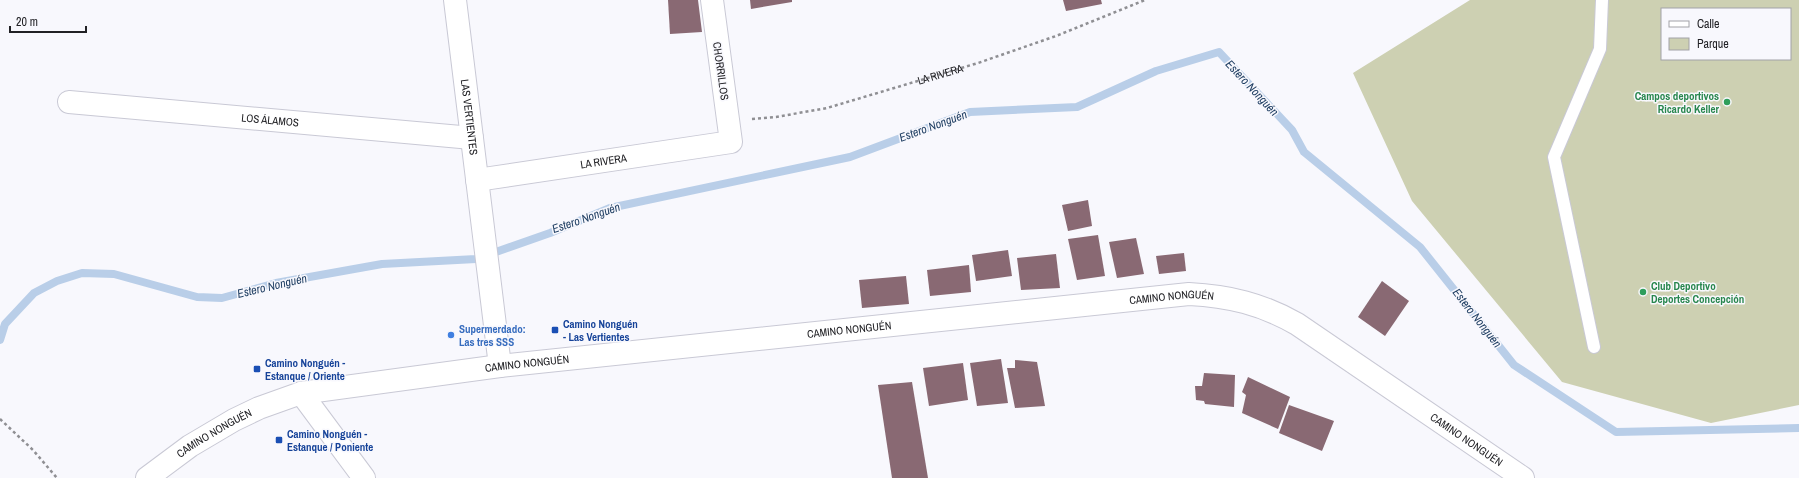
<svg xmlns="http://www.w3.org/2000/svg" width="1799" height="478" font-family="'Archivo Narrow',sans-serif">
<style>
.green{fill:#cdd0b2;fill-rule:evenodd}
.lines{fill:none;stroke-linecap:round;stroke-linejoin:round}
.stream{stroke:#b9cee8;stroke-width:8}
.building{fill:#896973}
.lane-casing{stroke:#c9c9d5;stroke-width:14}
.street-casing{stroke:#c9c9d5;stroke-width:24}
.secondary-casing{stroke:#c9c9d5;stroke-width:24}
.path{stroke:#8f8f93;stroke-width:2.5;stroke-dasharray:3 3;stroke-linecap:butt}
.lane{stroke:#fff;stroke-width:12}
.street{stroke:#fff;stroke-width:22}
.secondary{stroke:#fff;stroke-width:22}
.leisure-dot{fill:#2e9e5b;stroke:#f8f8fd;stroke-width:1.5}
.transit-dot{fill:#1a4fb4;stroke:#f8f8fd;stroke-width:1.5}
.shop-dot{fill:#3f7fe0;stroke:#f8f8fd;stroke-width:1.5}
.labels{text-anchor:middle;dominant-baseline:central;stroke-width:3;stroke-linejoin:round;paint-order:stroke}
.street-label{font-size:11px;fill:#212125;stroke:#f8f8fd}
.leisure-label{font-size:11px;font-weight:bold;fill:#27864d;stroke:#f8f8fd;text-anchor:end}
.transit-label{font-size:11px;font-weight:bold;fill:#164399;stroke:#f8f8fd;text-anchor:start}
.shop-label{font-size:11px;font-weight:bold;fill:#366cbe;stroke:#f8f8fd;text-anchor:start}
.water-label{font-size:12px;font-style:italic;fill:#203f63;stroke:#f8f8fd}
</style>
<rect width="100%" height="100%" fill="#f8f8fd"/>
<path class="green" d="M 1470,0 L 1799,0 L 1799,405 L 1711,423 L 1562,382 L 1412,201 L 1353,73 ZM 1662,9 L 1790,9 L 1790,59 L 1662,59 Z"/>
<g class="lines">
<polyline class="stream" points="0,340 5,324 34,293 57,281 82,273 114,274 197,297 222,298 276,283 382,264 476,259 550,233 610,208 850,157 970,112 1077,107 1156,71 1219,52 1292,130 1304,152 1420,247 1514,365 1616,432 1799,428"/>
</g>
<g class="building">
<polygon points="668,0 698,0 702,32 670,34"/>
<polygon points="750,0 792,0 792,2 751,9"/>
<polygon points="1063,0 1101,0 1102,4 1066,11"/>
<polygon points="1088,200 1092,226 1068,231 1062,205"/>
<polygon points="1098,235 1105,276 1077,280 1068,239"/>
<polygon points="1136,238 1144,274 1117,278 1109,242"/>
<polygon points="1008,250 1012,276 976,281 972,255"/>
<polygon points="1184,253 1186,271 1159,274 1156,256"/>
<polygon points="1056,254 1060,288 1021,290 1017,258"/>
<polygon points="969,265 971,292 930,296 927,270"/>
<polygon points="906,276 909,304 862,308 859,280"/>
<polygon points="1382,281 1409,301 1385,336 1358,317"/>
<polygon points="1001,359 1008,403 977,406 970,363"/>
<polygon points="1015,360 1037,362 1045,406 1015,408 1007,368 1015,368"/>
<polygon points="963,363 968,400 929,406 923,368"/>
<polygon points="1204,373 1235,375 1234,407 1205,404 1204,401 1196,400 1195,386 1202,386"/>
<polygon points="1248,377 1290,397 1278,429 1242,413 1246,395 1242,392"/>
<polygon points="912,382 928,478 892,478 878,385"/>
<polygon points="1289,405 1334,421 1322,451 1279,433"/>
</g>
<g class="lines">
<defs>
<polyline id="lane" points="1594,347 1554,157 1600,49 1602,0"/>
<g id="street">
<path id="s2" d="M 455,0 L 500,366"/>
<path id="s3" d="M 69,102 L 472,138"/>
<path id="s4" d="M 477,180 L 731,142 L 712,0"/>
<polyline points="301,393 364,478"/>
</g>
<g id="secondary">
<path id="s5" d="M 147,478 L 190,446 L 234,420 L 259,408 L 301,393 L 500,366 L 1189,294 C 1229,296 1262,304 1297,324 L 1523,478"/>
</g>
</defs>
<use href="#lane" class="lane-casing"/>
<use href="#street" class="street-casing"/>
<use href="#secondary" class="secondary-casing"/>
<g class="path">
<path id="s1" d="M 752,119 L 776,117 L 827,108 L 978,63 L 1056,36 L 1145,0"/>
<polyline points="0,419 33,450 57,478"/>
</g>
<use href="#lane" class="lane"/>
<use href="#street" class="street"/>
<use href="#secondary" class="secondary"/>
</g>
<g class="leisure-dot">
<circle cx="1727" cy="102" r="4"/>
<circle cx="1643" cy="292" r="4"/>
</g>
<g class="transit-dot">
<rect x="551" y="326" width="8" height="8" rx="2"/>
<rect x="253" y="365" width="8" height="8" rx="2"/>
<rect x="275" y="436" width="8" height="8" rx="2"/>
</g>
<circle class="shop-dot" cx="451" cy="335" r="4"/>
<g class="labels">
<g class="street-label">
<text transform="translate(721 71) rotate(82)">CHORRILLOS</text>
<text stroke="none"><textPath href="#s1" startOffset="194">LA RIVERA</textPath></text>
<text stroke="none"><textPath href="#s2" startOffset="118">LAS VERTIENTES</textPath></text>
<text stroke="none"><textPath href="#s3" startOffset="202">LOS ÁLAMOS</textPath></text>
<text stroke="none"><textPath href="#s4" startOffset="128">LA RIVERA</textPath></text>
<text stroke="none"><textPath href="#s5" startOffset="1053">CAMINO NONGUÉN</textPath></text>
<text stroke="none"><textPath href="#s5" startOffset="729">CAMINO NONGUÉN</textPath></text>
<text stroke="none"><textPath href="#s5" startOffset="405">CAMINO NONGUÉN</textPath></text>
<text stroke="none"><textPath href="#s5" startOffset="81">CAMINO NONGUÉN</textPath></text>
<text stroke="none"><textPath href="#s5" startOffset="1389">CAMINO NONGUÉN</textPath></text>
</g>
<g class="leisure-label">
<text x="1719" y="96">Campos deportivos<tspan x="1719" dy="13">Ricardo Keller</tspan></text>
<text x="1651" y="286" text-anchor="start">Club Deportivo<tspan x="1651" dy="13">Deportes Concepción</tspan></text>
</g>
<g class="transit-label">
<text x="563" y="324">Camino Nonguén<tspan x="563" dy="13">- Las Vertientes</tspan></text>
<text x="265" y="363">Camino Nonguén -<tspan x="265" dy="13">Estanque / Oriente</tspan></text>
<text x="287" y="434">Camino Nonguén -<tspan x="287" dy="13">Estanque / Poniente</tspan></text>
</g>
<g class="shop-label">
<text x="459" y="329">Supermerdado:<tspan x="459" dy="13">Las tres SSS</tspan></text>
</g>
<g class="water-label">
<text transform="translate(1252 88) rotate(47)">Estero Nonguén</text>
<text transform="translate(933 126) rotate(-20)">Estero Nonguén</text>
<text transform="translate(586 218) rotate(-19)">Estero Nonguén</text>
<text transform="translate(272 286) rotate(-13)">Estero Nonguén</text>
<text transform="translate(1477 318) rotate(52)">Estero Nonguén</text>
</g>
</g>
<rect x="1661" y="8" width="130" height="52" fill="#f8f8fd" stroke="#a2a2a7"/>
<rect x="1669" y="21" width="20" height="6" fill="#ffffff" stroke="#a2a2a7"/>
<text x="1697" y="28" font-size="12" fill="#212125">Calle</text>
<rect x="1669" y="38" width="20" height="12" fill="#cdd0b2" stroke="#a2a2a7"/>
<text x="1697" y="48" font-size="12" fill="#212125">Parque</text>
<path d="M10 26v6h76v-6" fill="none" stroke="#212125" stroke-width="2"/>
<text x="16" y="26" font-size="12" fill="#212125" stroke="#f8f8fd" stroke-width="3" paint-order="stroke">20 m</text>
</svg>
